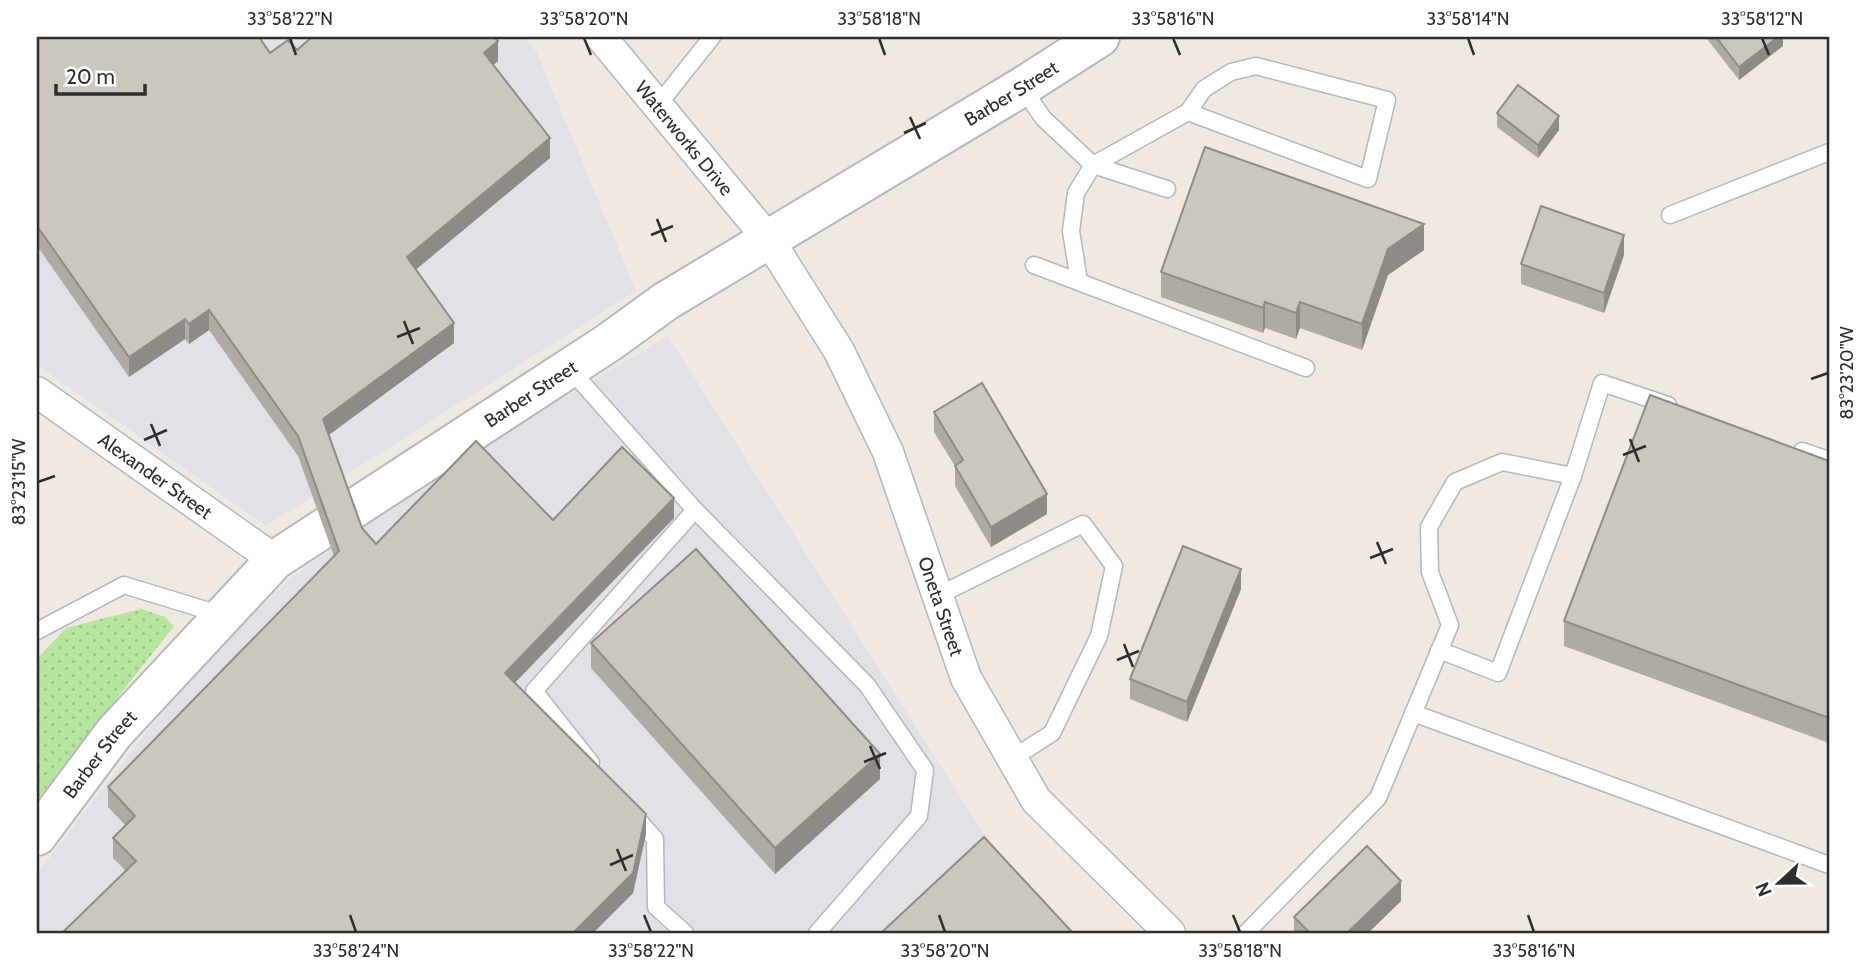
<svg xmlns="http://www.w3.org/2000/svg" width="1866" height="970" font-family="Cabin,sans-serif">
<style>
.industrial{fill:#e3e1e8}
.grass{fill:url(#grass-dots)}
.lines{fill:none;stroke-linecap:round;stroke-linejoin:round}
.lane-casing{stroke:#b4b7c1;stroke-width:19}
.street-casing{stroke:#b4b7c1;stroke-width:33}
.secondary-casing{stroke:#b4b7c1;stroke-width:42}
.lane{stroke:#fff;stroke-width:16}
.street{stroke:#fff;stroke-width:30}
.secondary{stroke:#fff;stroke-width:38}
.wall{fill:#afaba4}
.shaded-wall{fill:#8e8b86}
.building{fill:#cbc7bf;stroke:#8e8b86;stroke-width:2}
.ticks{fill:none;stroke:#2e2e2e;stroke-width:2.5}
.labels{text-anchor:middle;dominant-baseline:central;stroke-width:6;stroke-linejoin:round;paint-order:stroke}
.street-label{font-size:19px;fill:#2e2e2e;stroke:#fff}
.neatline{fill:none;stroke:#2e2e2e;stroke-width:2.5}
.ticks-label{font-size:18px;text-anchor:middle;fill:#2e2e2e}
</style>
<defs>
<pattern id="grass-dots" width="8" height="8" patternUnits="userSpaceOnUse" patternTransform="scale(1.75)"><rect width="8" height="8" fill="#b6e59e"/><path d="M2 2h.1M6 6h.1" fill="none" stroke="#9dc588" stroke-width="1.8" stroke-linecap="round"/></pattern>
</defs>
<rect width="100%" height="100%" fill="#efe9e1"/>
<g class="industrial">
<polygon points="37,37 525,37 537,53 636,291 266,526 37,365"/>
<polygon points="668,336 1003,864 1074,933 37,933 37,874 200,663 290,579 447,467"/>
</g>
<polygon class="grass" points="141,609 165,617 174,626 37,800 37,659 66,628"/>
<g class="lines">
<defs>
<g id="lane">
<polyline points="1022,87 1043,118 1093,165 1167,189"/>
<polyline points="658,105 712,37"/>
<polyline points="1670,215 1829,152"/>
<polyline points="1034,265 1306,368"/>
<polyline points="1079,281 1071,231 1076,193 1093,165 1188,112 1204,89 1231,72 1256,66 1387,100 1368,179 1188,112"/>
<polyline points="569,368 695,510 867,685 925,770 919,816 817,933"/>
<polyline points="1802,451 1829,460"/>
<polyline points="937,596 1083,524 1114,566 1099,636 1052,733 1013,758"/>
<polyline points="37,631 124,585 222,615"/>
<polyline points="1439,650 1498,673 1573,476"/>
<polyline points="1413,713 1829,865"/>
<polyline points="591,763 534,691 695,510"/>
<polyline points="632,813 655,839 656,907 685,933"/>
<polyline points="1246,933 1378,798 1450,625 1430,572 1429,527 1455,482 1502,462 1573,476 1602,383 1668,405"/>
</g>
<g id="street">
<path id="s1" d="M 601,37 L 769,240 L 839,351 L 888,452 L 966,678 L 1036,800 L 1170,933"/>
<path id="s2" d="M 37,392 L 275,560"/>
</g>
<g id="secondary">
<path id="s3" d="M 37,836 L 114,733 L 275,560 L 608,343 L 666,301 L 1022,87 L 1100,37"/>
</g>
</defs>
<use href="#lane" class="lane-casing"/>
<use href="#street" class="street-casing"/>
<use href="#secondary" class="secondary-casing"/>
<use href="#lane" class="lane"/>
<use href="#street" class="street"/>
<use href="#secondary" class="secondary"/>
</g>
<g class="wall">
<polygon points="37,37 270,53 297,50 498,61 493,65 550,158 416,269 454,343 329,435 362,528 376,544 553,520 674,518 515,682 646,834 633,893 593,933 62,933 126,871 113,858 113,838 125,825 108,807 108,787 334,556 298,456 209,330 189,344 185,339 129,377 37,246"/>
<polygon points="1707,37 1783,37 1783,46 1739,80 1707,39"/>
<polygon points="1497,113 1559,130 1538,158 1497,127"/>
<polygon points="1424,250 1388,275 1362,350 1300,328 1296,339 1265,328 1263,333 1161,297 1161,272"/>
<polygon points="1624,255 1604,313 1521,284 1521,264"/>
<polygon points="934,412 1047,514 991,547 955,486 955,466 934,432"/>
<polygon points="1829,461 1829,743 1564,646 1564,621"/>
<polygon points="1241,589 1187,722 1130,699 1130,679"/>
<polygon points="591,643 880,779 775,874 591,668"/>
<polygon points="1401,901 1368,933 1294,933 1294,917"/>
</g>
<g class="shaded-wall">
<polygon points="1778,37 1783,37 1783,46 1739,80 1739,67"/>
<polygon points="498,41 498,61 484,73 484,53"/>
<polygon points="1559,116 1559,130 1538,158 1538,145"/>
<polygon points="550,138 550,158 407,277 407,257"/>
<polygon points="1424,224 1424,250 1388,275 1362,350 1362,324 1388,249"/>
<polygon points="1624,235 1624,255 1604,313 1604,293"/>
<polygon points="1265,302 1265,328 1263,333 1263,308"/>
<polygon points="1300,302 1300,328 1296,339 1296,313"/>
<polygon points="209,310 209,330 189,344 189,324"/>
<polygon points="185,319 185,339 129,377 129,357"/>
<polygon points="454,323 454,343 323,439 323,419"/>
<polygon points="1047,494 1047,514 991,547 991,527"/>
<polygon points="674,498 674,518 505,693 505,673"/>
<polygon points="1241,569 1241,589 1187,722 1187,702"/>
<polygon points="880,754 880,779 775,874 775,848"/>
<polygon points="646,814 646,834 633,893 593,933 574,933"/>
<polygon points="1401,881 1401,901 1368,933 1347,933"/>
</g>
<g class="building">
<polygon points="37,37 259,37 270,53 288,40 297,50 312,37 494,37 498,41 484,53 550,138 407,257 454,323 323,419 362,528 376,544 476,441 553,520 622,447 674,498 505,673 646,814 633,873 574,932 575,933 62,933 136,861 113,838 135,816 108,787 339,551 298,436 209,310 189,324 185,319 129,357 37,226"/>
<polygon points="1716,37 1778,37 1739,67"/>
<polygon points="1518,85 1559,116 1538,145 1497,113"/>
<polygon points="1205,147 1424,224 1388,249 1362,324 1300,302 1296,313 1265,302 1263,308 1161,272"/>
<polygon points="1541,206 1624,235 1604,293 1521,264"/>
<polygon points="982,383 1047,494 991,527 955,466 963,460 934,412"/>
<polygon points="1650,395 1829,461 1829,718 1564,621"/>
<polygon points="1183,546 1241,569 1187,702 1130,679"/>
<polygon points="696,549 880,754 775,848 591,643"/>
<polygon points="984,837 1073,933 884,933 882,932"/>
<polygon points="1367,846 1401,881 1347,933 1310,933 1294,917"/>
</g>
<path class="ticks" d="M 290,38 L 296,55M 584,38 L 591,55M 879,38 L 885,55M 1173,38 L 1180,55M 1468,38 L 1474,55M 1762,38 L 1769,55M 910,117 L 920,139M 904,133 L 926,123M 657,219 L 666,242M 651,235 L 673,226M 404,321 L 413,344M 397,337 L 420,328M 1811,379 L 1828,373M 151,424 L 160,446M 1630,439 L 1639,462M 144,440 L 167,430M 1623,455 L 1646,446M 38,482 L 55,476M 1377,542 L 1386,564M 1370,558 L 1393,549M 1124,644 L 1133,667M 1117,660 L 1139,651M 870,746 L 880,769M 864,762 L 886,753M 617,849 L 626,871M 610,865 L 633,855M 350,915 L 356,932M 644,915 L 651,932M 939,915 L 945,932M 1233,915 L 1240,932M 1528,915 L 1534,932"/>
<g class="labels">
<g class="street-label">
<text stroke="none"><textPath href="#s3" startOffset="1237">Barber Street</textPath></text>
<text stroke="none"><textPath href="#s1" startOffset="131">Waterworks Drive</textPath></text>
<text stroke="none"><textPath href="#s3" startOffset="670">Barber Street</textPath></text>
<text stroke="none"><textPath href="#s2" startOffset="145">Alexander Street</textPath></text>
<text stroke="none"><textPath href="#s1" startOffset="670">Oneta Street</textPath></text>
<text stroke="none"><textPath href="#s3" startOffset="103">Barber Street</textPath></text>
</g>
</g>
<rect width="1866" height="970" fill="none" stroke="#ffffff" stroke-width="77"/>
<g transform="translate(1779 883) rotate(248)" stroke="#ffffff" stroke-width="5" paint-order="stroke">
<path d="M0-5L12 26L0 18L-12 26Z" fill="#2e2e2e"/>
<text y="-10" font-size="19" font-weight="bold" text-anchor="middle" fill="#2e2e2e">N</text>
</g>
<path d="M56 84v10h89v-10" fill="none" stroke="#2e2e2e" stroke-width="3.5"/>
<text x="66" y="84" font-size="21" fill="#2e2e2e" stroke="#ffffff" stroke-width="5" paint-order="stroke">20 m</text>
<rect x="38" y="38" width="1790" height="894" class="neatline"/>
<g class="ticks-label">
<text x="290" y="25">33°58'22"N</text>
<text x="584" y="25">33°58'20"N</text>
<text x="879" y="25">33°58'18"N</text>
<text x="1173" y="25">33°58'16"N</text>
<text x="1468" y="25">33°58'14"N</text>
<text x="1762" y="25">33°58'12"N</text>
<text transform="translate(1847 373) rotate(-90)" y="6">83°23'20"W</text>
<text transform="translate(19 482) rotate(-90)" y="6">83°23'15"W</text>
<text x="356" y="957">33°58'24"N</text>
<text x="651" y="957">33°58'22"N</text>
<text x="945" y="957">33°58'20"N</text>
<text x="1240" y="957">33°58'18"N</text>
<text x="1534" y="957">33°58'16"N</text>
</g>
</svg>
